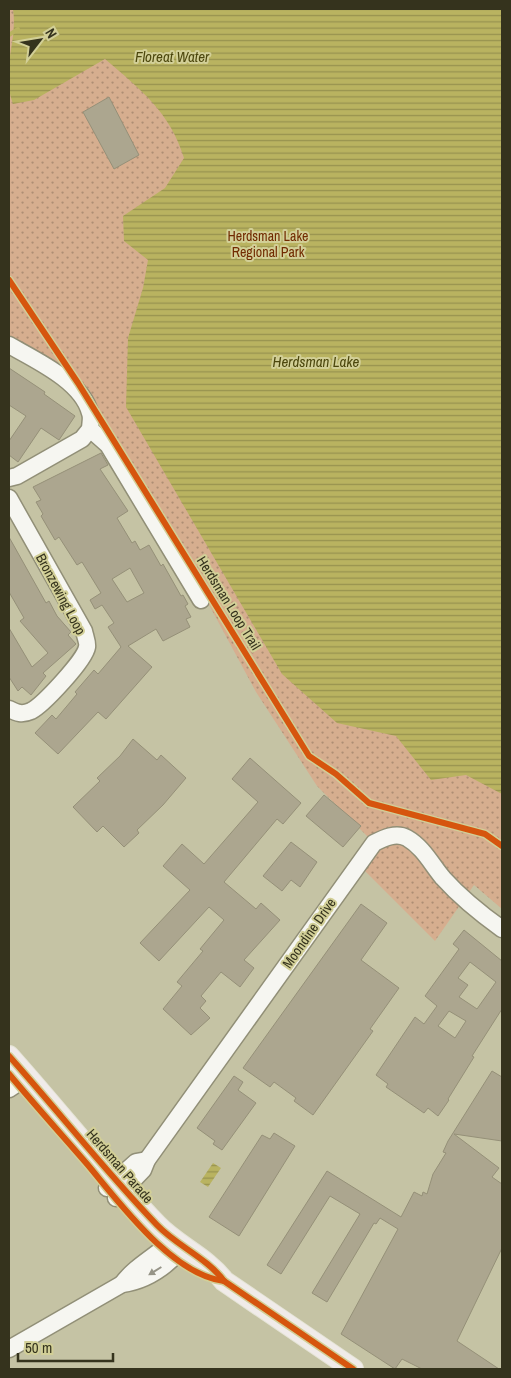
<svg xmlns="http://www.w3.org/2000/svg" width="511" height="1378" font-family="'Archivo Narrow',sans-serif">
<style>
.park{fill:url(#park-dots)}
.water{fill:url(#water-rules)}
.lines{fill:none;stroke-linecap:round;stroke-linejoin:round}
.stream{stroke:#b9b360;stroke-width:4}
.building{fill:#aca68f;stroke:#959078;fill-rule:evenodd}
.minor-casing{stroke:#918f77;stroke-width:19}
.major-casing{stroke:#e5e4d6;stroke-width:22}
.minor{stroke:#f6f6f1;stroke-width:16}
.major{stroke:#f0ebe9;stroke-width:20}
.cycleway-casing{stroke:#d2cf97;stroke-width:9}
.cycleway{stroke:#d6550e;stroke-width:6}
.oneway{fill:#969487}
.labels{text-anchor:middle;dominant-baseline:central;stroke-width:4;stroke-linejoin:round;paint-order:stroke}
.park-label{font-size:14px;fill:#712a00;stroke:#d2cf97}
.street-label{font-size:14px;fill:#35331d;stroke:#d2cf97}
.water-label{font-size:15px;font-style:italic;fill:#4c470d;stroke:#d2cf97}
</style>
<defs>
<pattern id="park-dots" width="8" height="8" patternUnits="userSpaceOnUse" patternTransform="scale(1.25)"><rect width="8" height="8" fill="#d6ae8f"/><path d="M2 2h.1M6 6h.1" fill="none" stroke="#ae8e74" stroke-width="1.8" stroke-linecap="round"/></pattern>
<pattern id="water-rules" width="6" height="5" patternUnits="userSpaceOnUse" patternTransform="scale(1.25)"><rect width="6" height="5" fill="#b9b360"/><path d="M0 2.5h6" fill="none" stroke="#97924f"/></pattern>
</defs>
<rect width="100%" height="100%" fill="#c5c3a4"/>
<polygon class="park" points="9,9 502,9 502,909 474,885 435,941 364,870 374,843 317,786 256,692 208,603 74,378 9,337"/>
<g class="water">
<path d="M 13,9 L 502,9 L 502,794 L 466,775 L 431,780 L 396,736 L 337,723 L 282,674 L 126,407 L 128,338 L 143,288 L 148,260 L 124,241 L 123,216 L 165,188 L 184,158 C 170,112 140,89 105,59 L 34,100 L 13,104 C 0,70 18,42 13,9 Z"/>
<polygon points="213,1163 221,1168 208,1187 200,1182"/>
</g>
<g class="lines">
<polyline class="stream" points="9,35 18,29"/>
</g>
<g class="building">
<polygon points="109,97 139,155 114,169 83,112"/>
<polygon points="9,368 45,392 44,394 75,416 59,440 41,428 18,462 9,455 9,441 26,416 9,405"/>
<path d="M 101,453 L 108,465 L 100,469 L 128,511 L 117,518 L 132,543 L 135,541 L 140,550 L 149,545 L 161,566 L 163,564 L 181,596 L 183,595 L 188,604 L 185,606 L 191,617 L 186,619 L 190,627 L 163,641 L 156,629 L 128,646 L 152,667 L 106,719 L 98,712 L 58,754 L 35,733 L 52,715 L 56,719 L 77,694 L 75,692 L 94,670 L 98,674 L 121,647 L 108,627 L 114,623 L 102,605 L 95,609 L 90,600 L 101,593 L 82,562 L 77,565 L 59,537 L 55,540 L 41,516 L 43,514 L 36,502 L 41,500 L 33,487 ZM 130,568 L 144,593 L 127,602 L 112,579 Z"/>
<polygon points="9,537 46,603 49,601 57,616 71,632 68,635 76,644 43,673 46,676 31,695 22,687 18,691 9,677 9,628 32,667 48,653 20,621 24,618 9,592"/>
<polygon points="133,739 157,760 161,755 186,778 163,805 137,830 139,833 124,847 103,826 97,832 73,807 100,781 97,778 120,756"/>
<polygon points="250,758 301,803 283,824 277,819 224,882 256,909 261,903 280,920 244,960 254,968 240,987 221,972 201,996 206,1001 200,1008 210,1018 191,1035 163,1009 182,986 177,982 203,951 200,949 224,920 209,907 159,961 140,943 190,890 163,866 182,844 204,864 258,802 232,779"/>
<polygon points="324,795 361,826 343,847 306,816"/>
<polygon points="291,842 317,862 300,887 291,880 282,891 263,876"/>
<polygon points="361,904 387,923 361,960 399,988 370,1029 373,1031 313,1115 294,1101 296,1098 274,1082 270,1087 243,1068"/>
<path d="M 464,930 L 502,961 L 502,1009 L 472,1056 L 474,1057 L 448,1099 L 449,1100 L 438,1116 L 428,1108 L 424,1113 L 386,1087 L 388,1084 L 376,1075 L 415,1017 L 424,1024 L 437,1006 L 425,996 L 459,949 L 453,944 ZM 470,962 L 496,982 L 477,1009 L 459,997 L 468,985 L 458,978 ZM 449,1011 L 466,1021 L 455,1038 L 438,1026 Z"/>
<polygon points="492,1071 502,1077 502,1141 454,1134 499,1168 492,1177 502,1184 502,1248 457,1341 499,1369 422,1369 402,1359 395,1369 341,1334 398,1229 380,1218 376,1224 374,1223 327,1302 312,1293 360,1214 330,1196 281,1274 267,1265 327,1171 401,1217 414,1192 422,1196 423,1192 427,1194 433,1174 446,1153 443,1152 448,1141"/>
<polygon points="234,1076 243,1082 238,1090 256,1103 222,1150 213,1144 215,1141 197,1128"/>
<polygon points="274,1133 295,1146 239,1236 209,1217 262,1135 270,1139"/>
</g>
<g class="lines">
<defs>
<g id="minor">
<path d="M 9,345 C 35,360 82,381 90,413 C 92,418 90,424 90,429 L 82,439 L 17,476 L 9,478"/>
<polyline points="90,429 108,445 201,600"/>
<path d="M 9,498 L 84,631 C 85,636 88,643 87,647 C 85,660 43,705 31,711 C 22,715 17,713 9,709"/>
<polyline points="9,1089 27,1077"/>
<polyline points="107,1188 136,1162 147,1160"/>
<path d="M 116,1198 L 143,1170 L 147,1160 L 374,843 C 384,838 396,832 407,838 C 423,847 432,865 443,878 C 461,898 481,914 502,929"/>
<path d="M 122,1284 C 135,1266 156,1256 173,1240"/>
<path d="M 9,1349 L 122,1284 C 146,1281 167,1266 183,1248"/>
</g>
<path id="major" d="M 9,1056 C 59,1112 105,1171 157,1225 C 177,1246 207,1258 224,1281 L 353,1369"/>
</defs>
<use href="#minor" class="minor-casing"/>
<use href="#major" class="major-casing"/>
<use href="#minor" class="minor"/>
<use href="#major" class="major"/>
<defs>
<g id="cycleway">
<polyline points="9,280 78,383 309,756 336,774 369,803 485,834 502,846"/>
<path d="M 9,1056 C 59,1112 105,1171 157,1225 C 177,1246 207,1258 224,1281 L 353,1369"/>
<path d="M 9,1074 C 34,1104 61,1134 87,1164 C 119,1202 172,1275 224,1281"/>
</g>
</defs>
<use href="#cycleway" class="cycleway-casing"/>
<use href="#cycleway" class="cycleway"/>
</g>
<defs><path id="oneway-solid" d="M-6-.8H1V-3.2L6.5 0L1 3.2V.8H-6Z" transform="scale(1.25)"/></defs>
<use class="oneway" href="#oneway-solid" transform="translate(155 1271) rotate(148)"/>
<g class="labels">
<g class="park-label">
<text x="268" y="236">Herdsman Lake<tspan x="268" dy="16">Regional Park</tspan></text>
</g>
<g class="street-label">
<text transform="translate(61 594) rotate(62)">Bronzewing Loop</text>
<text transform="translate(229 603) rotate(58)">Herdsman Loop Trail</text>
<text transform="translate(309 933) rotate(-55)">Moondine Drive</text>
<text transform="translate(120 1166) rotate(49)">Herdsman Parade</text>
</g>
<g class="water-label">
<text x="172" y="56">Floreat Water</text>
<text x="316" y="361">Herdsman Lake</text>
</g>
</g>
<rect width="511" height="1378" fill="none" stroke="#35331d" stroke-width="20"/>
<g transform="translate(40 40) rotate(59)" stroke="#d2cf97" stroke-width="4" paint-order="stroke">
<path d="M0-4L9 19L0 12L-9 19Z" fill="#35331d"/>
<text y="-8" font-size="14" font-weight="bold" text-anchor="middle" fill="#35331d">N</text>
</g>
<path d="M18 1353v8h95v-8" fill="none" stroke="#35331d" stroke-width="2.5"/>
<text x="25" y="1353" font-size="15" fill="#35331d" stroke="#d2cf97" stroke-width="4" paint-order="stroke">50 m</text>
</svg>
